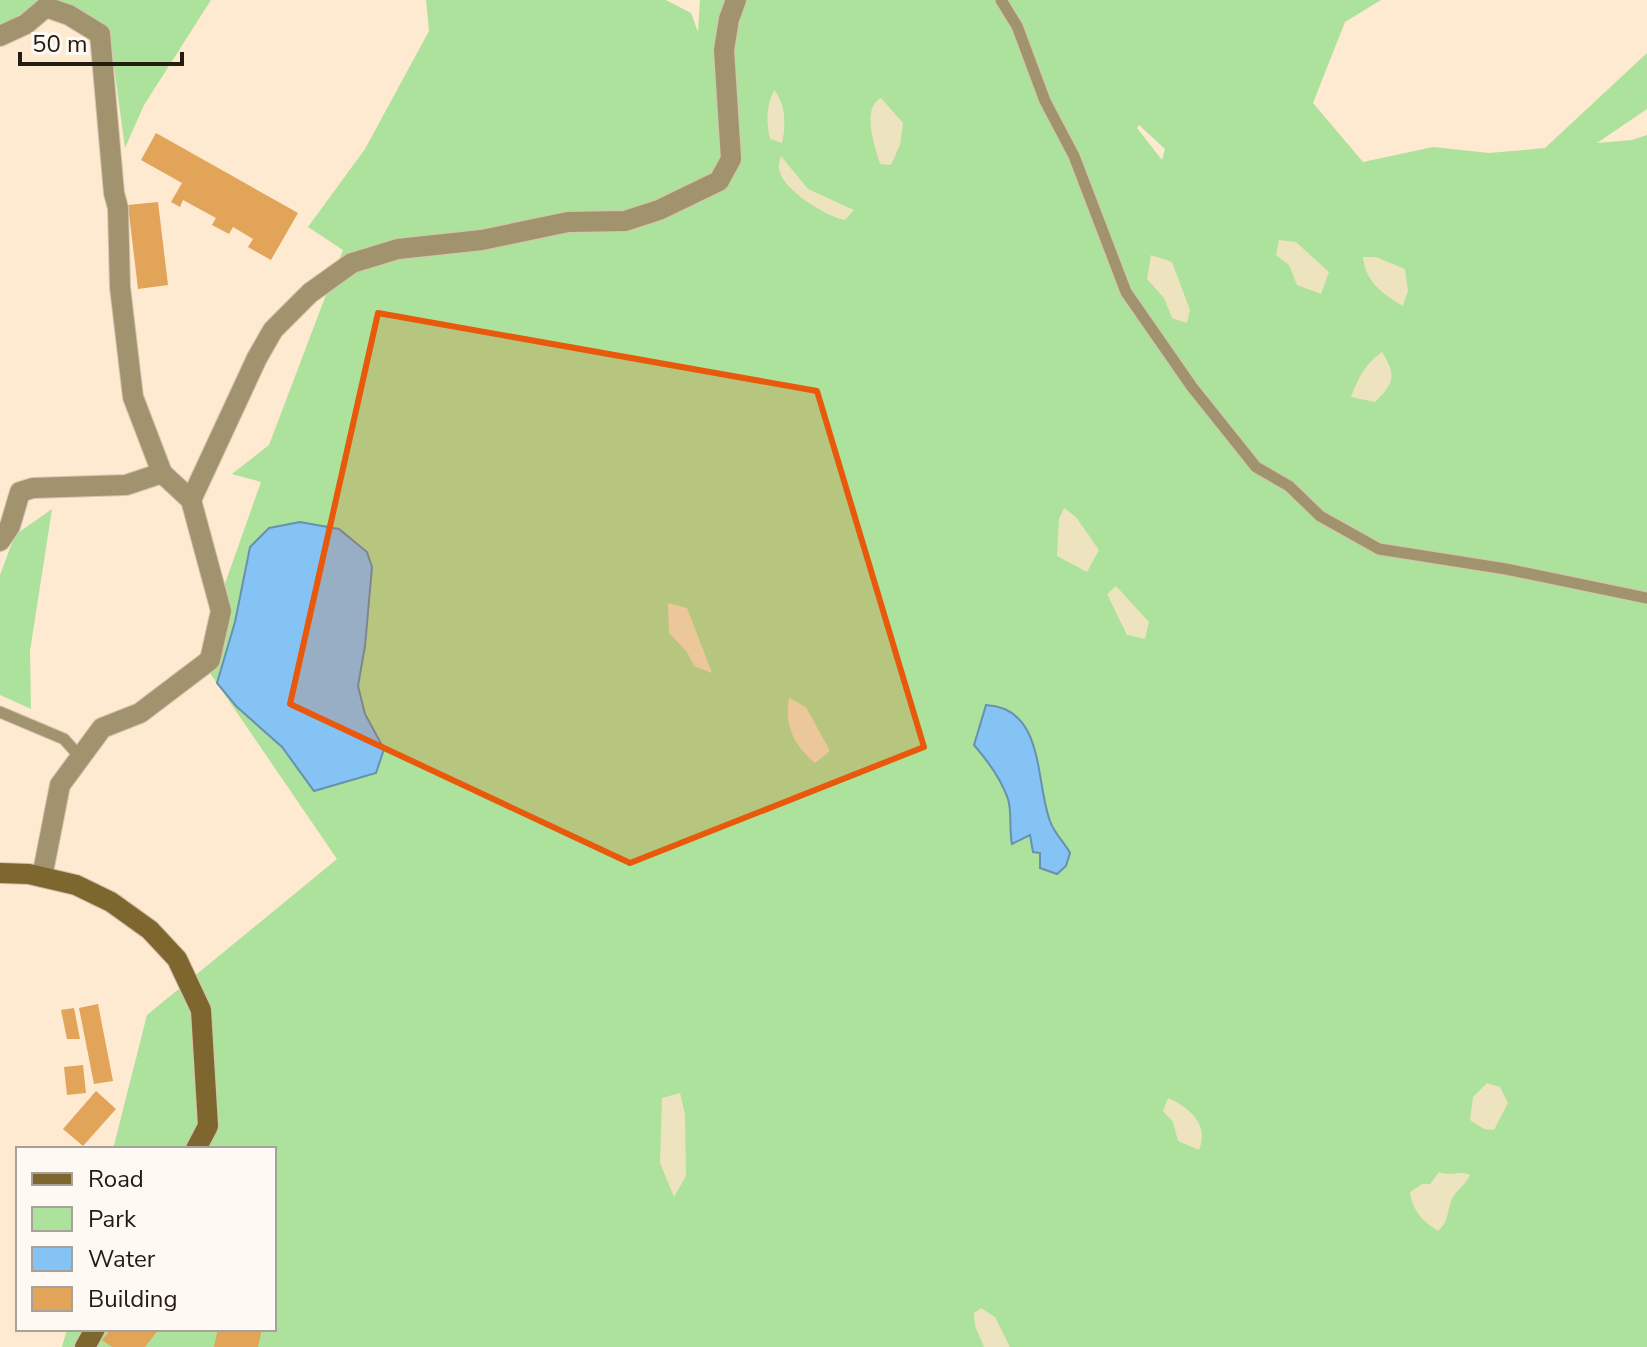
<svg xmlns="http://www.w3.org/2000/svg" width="1647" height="1347" font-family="'Nunito Sans',sans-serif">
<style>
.green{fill:#ace29b;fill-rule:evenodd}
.sand{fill:#ede3be}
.water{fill:#84c3f3;stroke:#6891af;stroke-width:2}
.building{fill:#e1a458}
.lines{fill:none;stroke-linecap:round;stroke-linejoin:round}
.lane-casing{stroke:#d7c4ae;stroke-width:13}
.street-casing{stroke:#d7c4ae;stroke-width:22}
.secondary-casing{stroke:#d7c4ae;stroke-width:22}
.lane{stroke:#a2936f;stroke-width:11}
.street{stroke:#a2936f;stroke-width:20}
.secondary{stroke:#7e672f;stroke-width:20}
.marked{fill:#e8590c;fill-opacity:0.2;stroke:#e8590c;stroke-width:6;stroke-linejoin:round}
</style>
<rect width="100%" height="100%" fill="#fee9d1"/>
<g class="green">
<polygon points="0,0 48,0 0,28"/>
<polygon points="59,0 211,0 144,105 125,148 112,52 78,19 54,8"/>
<path d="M 426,0 L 666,0 L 691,13 L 698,32 L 700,0 L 1381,0 L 1345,22 L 1313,103 L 1363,162 L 1433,147 L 1489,153 L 1545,148 L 1647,53 L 1647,109 L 1597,143 L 1632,140 L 1647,135 L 1647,1347 L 62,1347 L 67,1329 L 274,1329 L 274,1149 L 113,1149 L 147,1015 L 337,859 L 199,657 L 261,482 L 232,474 L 269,445 L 343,250 L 308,227 L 365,149 L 429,31 ZM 1139,125 L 1165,149 L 1162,160 L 1137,128 Z"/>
<polygon points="52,509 30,651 31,709 0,695 0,575 15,535"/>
</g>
<g class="sand">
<path d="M 774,90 C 786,104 786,126 782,143 L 770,139 C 766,121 766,107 774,90 Z"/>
<path d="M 881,98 L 903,123 L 900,145 L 891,165 L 880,164 C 875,146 861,108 881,98 Z"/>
<path d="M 781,156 L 808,189 L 854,210 L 845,220 C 827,217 782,190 779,169 C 778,165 780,161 781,156 Z"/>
<polygon points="1279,240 1296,242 1329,272 1321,294 1297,285 1289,265 1276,255"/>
<polygon points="1151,255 1172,262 1190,310 1187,323 1172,318 1164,298 1147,279"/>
<path d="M 1363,257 L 1376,257 L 1405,269 L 1408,291 L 1403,306 C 1382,294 1365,281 1363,257 Z"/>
<path d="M 1382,352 C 1397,376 1394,383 1375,402 L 1351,397 C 1358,378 1365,364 1382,352 Z"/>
<polygon points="1064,508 1076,517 1099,550 1087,572 1057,556 1059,519"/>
<polygon points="1116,586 1149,622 1145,639 1127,635 1107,594"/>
<polygon points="668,603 687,608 712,673 694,666 687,652 669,633"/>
<path d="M 789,698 L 806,707 L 830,751 L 815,763 C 794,745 784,726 789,698 Z"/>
<polygon points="1487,1083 1500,1087 1508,1103 1494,1130 1484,1129 1470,1120 1473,1097"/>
<polygon points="680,1093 685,1114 686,1176 674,1197 660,1163 662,1098"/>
<path d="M 1168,1098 C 1189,1107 1210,1125 1199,1150 L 1178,1141 L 1173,1122 L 1163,1111 Z"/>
<path d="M 1439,1172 C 1451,1177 1460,1170 1470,1175 C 1466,1185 1454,1192 1451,1201 C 1447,1214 1448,1222 1438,1231 C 1422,1221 1412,1210 1410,1192 L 1422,1184 L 1430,1184 Z"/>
<polygon points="981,1308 995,1317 1010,1347 984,1347 975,1326 974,1313"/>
</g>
<g class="water">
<polygon points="300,522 339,529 367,552 372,567 365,646 358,686 365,714 384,749 376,773 314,791 282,747 236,706 217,683 235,622 250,547 269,528"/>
<path d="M 986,705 C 1045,708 1035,781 1050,821 C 1054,833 1064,842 1070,853 L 1066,866 L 1057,874 L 1040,868 L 1040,853 L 1033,852 L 1030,835 L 1012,844 C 1009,830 1012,811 1008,799 C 1001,779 988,761 974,745 Z"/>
</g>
<g class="building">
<polygon points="156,133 298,213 271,260 248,247 253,239 233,227 229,234 212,225 216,218 183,200 180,207 171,202 182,183 141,160"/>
<polygon points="158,202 168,285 138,289 128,205"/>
<polygon points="98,1004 113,1081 94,1084 79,1008"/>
<polygon points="74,1008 80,1039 67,1039 61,1010"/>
<polygon points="83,1065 86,1093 67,1095 64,1067"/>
<polygon points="96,1091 116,1109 83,1146 63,1129"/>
<polygon points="111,1329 159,1329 145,1347 112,1347 102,1340"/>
<polygon points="218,1329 262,1329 258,1347 214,1347"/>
</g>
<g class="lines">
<defs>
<g id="lane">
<polyline points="1001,0 1017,26 1045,101 1074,156 1126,292 1192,387 1256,467 1289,486 1320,516 1379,549 1506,569 1647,598"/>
<polyline points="0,712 64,739 80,757"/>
</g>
<g id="street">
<polyline points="0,36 26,24 46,7 69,15 100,34 114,193 118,208 120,287 133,397 162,473 191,500 221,611 210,660 140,713 102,728 60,785 42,877"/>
<polyline points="191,500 257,358 273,330 310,293 352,263 398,249 482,240 568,222 625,221 659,210 719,181 731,159 724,50 729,19 736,0"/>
<polyline points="0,541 10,526 20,492 33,488 126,485 162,473"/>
</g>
<g id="secondary">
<polyline points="0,873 29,874 76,885 111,902 150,930 177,959 201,1010 208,1126 196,1149"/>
<polyline points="85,1347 95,1329"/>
</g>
</defs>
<use href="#lane" class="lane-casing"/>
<use href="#street" class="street-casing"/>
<use href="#secondary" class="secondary-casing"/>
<use href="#lane" class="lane"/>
<use href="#street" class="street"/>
<use href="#secondary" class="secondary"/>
</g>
<path class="marked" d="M 378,313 L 817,391 L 924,747 L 630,863 L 290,704 Z"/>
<rect x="16" y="1147" width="260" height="184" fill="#fef9f3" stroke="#a7a199" stroke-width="2"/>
<rect x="32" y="1173" width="40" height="12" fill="#7e672f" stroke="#a7a199" stroke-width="2"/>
<text x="88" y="1187" font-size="24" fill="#251c11">Road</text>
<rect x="32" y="1207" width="40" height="24" fill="#ace29b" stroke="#a7a199" stroke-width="2"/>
<text x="88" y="1227" font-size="24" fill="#251c11">Park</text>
<rect x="32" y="1247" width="40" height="24" fill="#84c3f3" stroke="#a7a199" stroke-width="2"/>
<text x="88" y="1267" font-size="24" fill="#251c11">Water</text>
<rect x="32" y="1287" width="40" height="24" fill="#e1a458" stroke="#a7a199" stroke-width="2"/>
<text x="88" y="1307" font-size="24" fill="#251c11">Building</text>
<path d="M20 52v12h162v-12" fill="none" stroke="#251c11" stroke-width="4"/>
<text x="32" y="52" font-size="24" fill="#251c11" stroke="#fef9f3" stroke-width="6" paint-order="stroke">50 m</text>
</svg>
